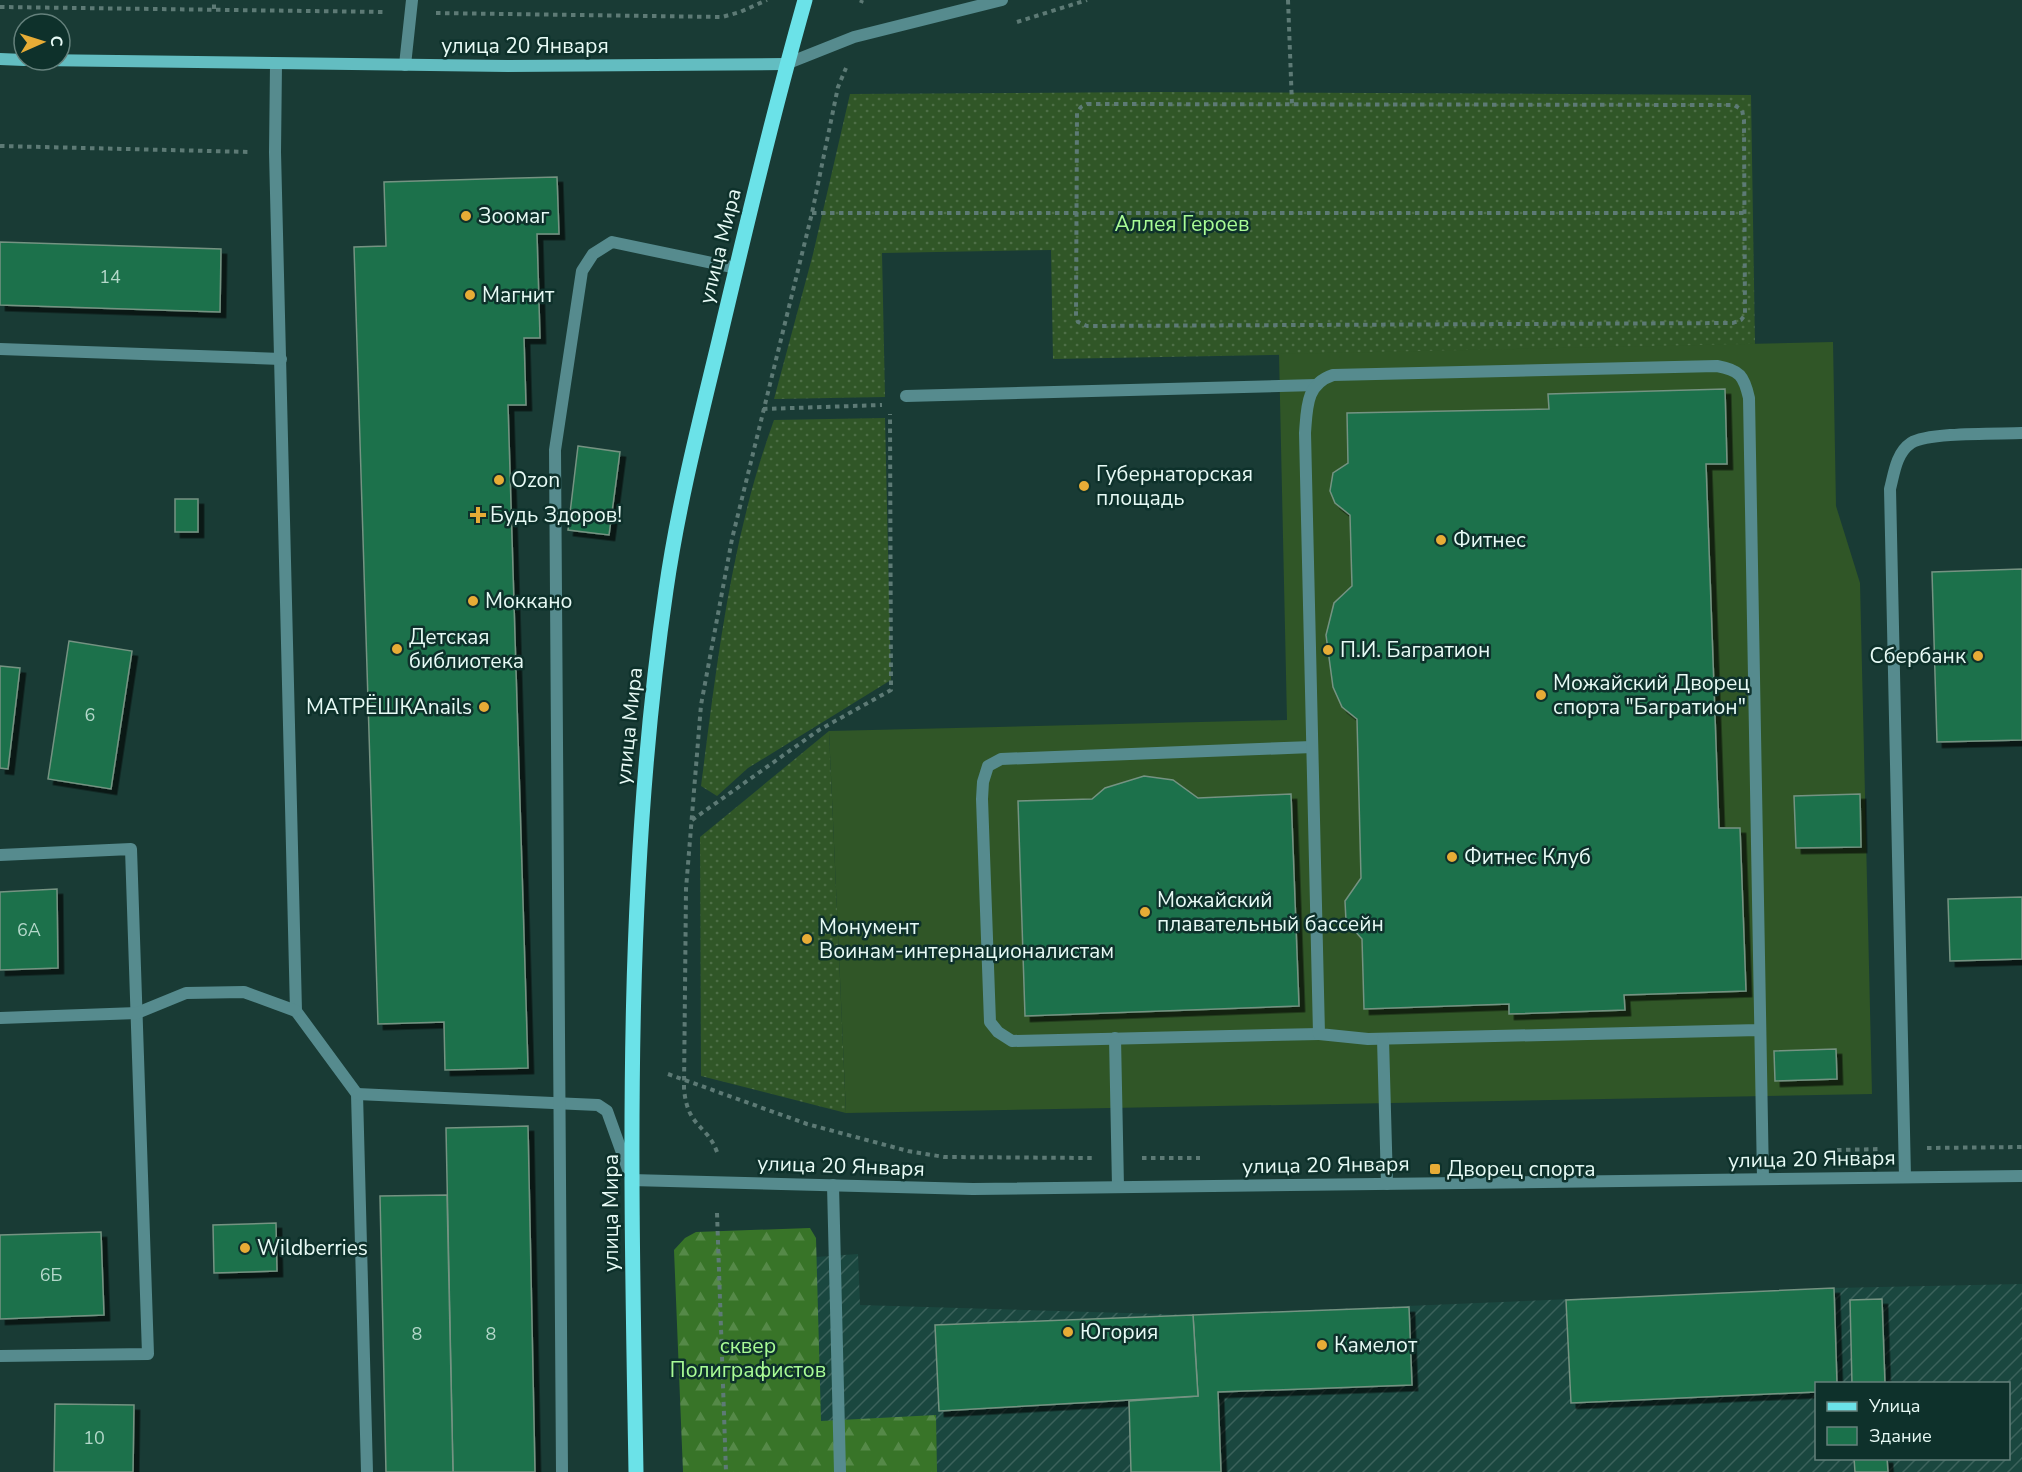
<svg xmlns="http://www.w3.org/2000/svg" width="2022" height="1472" font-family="'Nunito Sans',sans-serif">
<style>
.industrial{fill:url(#industrial-furrows);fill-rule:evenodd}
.grass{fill:url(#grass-dots)}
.forest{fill:url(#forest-firs)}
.pitch{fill:#305627}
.building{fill:#1a714b;stroke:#759382;stroke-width:1.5;filter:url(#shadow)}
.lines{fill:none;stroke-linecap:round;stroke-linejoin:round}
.path{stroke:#5d7a75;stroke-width:4;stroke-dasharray:4.5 4.5;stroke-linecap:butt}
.service{stroke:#568b8e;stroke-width:12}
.minor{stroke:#568b8e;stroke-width:12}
.tertiary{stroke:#568b8e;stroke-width:12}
.secondary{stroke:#63bdc1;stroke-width:12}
.primary{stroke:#6be2e8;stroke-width:15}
.poi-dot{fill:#e7ac36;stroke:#0e312b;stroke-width:2}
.labels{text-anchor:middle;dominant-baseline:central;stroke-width:5;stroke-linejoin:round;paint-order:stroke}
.number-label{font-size:18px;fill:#b4d8ca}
.street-label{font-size:21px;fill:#e7faf5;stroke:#0e312b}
.poi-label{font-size:21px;fill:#e7faf5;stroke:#0e312b;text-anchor:start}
.park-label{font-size:21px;fill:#a9fc96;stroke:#0e312b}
</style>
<defs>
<pattern id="industrial-furrows" width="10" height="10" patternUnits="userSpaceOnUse" patternTransform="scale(1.5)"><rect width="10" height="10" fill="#1a473f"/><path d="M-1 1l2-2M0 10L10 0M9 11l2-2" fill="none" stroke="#3b625b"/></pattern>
<pattern id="grass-dots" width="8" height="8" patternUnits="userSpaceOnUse" patternTransform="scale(1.5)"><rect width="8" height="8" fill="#305627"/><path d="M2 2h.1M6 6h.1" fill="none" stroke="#4e6f47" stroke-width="1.8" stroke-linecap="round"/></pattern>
<pattern id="forest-firs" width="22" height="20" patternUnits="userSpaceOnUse" patternTransform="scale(1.5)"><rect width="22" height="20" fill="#387428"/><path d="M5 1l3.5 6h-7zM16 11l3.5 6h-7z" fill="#558948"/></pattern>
<filter id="shadow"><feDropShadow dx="5.5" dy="5.5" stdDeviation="0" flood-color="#0009"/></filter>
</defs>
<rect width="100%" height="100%" fill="#193b35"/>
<path class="industrial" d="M 858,1254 L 860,1305 L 1193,1315 L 1834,1288 L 2022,1284 L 2022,1472 L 743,1472 L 816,1301 L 816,1257 ZM 1816,1384 L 2008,1384 L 2008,1458 L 1816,1458 Z"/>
<g class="grass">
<polygon points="1156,92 1751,95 1755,346 1053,359 1051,250 882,253 885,397 774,399 813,254 850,94"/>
<path d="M 885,418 L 891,680 L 748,768 L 717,796 L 701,786 C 717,662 731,538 774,420 Z"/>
<polygon points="829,731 846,1113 701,1076 700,837"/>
</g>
<polygon class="forest" points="810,1228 816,1238 821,1421 936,1415 937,1472 683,1472 674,1250 685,1238 696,1232"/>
<polygon class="pitch" points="1833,342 1836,506 1860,583 1872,1094 846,1113 829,731 1287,720 1279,354"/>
<g class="building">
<polygon points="557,177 559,234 537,234 540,338 524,338 526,405 508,405 528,1068 445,1070 444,1022 378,1024 354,247 386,246 384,182"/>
<polygon points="0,242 221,249 220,312 0,305"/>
<polygon points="1725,389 1727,464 1706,464 1719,828 1740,828 1746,991 1624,995 1625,1010 1509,1014 1509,1004 1364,1009 1362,939 1346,921 1345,901 1361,878 1357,719 1342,707 1333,687 1326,635 1334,603 1352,586 1350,515 1335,503 1330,491 1333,473 1348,463 1347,413 1549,409 1548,394"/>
<polygon points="578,446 620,452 609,535 568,530"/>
<rect x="175" y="499" width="23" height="33"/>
<polygon points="2022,569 2022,740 1937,742 1932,572"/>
<polygon points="69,641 132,651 111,789 48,779"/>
<polygon points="0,666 20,668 8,769 0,768"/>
<polygon points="1144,776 1173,780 1198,798 1291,794 1299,1006 1025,1016 1018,801 1092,799 1105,788"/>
<polygon points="1860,794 1861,847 1796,848 1794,796"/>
<polygon points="57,889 58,968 0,970 0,892"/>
<polygon points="2022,897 2022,959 1950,961 1948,899"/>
<polygon points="1836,1049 1837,1079 1775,1081 1774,1051"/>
<polygon points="528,1126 535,1472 453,1472 446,1128"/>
<polygon points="447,1195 453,1472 386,1472 380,1196"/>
<polygon points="276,1223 277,1271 214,1273 213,1225"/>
<polygon points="101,1232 104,1315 0,1319 0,1235"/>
<polygon points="1834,1288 1837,1384 1816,1384 1816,1392 1571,1403 1566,1300"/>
<polygon points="1882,1299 1885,1384 1852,1384 1850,1300"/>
<polygon points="1409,1307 1412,1385 1218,1392 1221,1472 1131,1472 1129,1401 1198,1396 1193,1315"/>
<polygon points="1193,1315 1198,1396 939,1411 935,1325"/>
<polygon points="55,1404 134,1405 133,1472 54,1472"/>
<polygon points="1854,1458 1887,1458 1888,1472 1855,1472"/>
</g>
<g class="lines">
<g class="path">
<polyline points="1288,0 1292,105"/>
<polyline points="861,3 862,0"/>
<polyline points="0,7 386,12"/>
<polyline points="214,9 214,0"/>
<polyline points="436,13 722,17 740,12 767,0"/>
<polyline points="1017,22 1087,0"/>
<polygon points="1087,104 1734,105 1742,110 1744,120 1745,315 1741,320 1733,323 1087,326 1078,322 1076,316 1077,113 1081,107"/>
<polyline points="0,146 251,152"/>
<polyline points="812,213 1745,213"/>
<polyline points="763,409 882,405"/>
<polyline points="692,820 819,730 891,690 890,414"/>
<polyline points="668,1074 807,1124 908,1151 944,1157 1092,1158"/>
<polyline points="1927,1148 2022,1147"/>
<polyline points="1837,1150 1881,1149"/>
<path d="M 717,1152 C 707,1124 687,1128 684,1088 L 686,889 L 701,705 L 732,539 L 812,213 L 838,87 L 846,68"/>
<polyline points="1142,1158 1200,1158"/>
<polyline points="717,1213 726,1472"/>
</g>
<g class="service">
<polyline points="276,64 275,152 296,1011 357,1094 367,1472"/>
<polyline points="405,65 412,0"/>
<polyline points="0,349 281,359"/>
<polyline points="906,396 1316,385"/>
<polyline points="1312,747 1001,759 988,766 983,782 982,799 990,1022 998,1032 1012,1041 1319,1034"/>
<polyline points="0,855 131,849 148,1354 0,1356"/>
<polyline points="0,1018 137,1013 186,993 244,992 296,1011"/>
<path d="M 1759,1030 L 1368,1039 L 1319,1034 L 1305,433 C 1307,407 1306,384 1333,375 L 1717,366 C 1740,370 1744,376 1749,398 L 1763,1179"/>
<polyline points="1115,1038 1118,1187"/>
<polyline points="1383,1039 1387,1184"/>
<polyline points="357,1094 598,1105 607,1111 630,1175"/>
<polyline points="833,1185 840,1472"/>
<polyline points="562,1472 555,450 582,271 593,254 612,242 736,268"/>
</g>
<g class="minor">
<polyline points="786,64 854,37 1002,0"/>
<path d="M 1905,1177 L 1890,489 C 1894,474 1896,453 1911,443 C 1928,432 1998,434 2022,433"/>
</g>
<polyline class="tertiary" points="631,1180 973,1189 2022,1176"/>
<g class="secondary">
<polyline points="0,59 24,60"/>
<polyline points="38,60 508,66 786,64"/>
</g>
<path class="primary" d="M 636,1472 C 631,1178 623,882 666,590 C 678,506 699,424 719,341 C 746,227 773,113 805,0"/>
</g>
<g class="poi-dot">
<circle cx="466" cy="216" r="6"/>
<circle cx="470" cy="295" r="6"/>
<circle cx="499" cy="480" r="6"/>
<circle cx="1084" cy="486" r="6"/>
<path d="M475 506h6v6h6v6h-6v6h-6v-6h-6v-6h6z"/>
<circle cx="1441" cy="540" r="6"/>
<circle cx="473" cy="601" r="6"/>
<circle cx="397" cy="649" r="6"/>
<circle cx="1328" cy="650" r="6"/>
<circle cx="1978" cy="656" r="6"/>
<circle cx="1541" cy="695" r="6"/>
<circle cx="484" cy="707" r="6"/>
<circle cx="1452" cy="857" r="6"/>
<circle cx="1145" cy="912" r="6"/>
<circle cx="807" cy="939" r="6"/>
<rect x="1429" y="1163" width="12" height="12" rx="3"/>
<circle cx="245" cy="1248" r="6"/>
<circle cx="1068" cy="1332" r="6"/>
<circle cx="1322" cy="1345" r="6"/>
</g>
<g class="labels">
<g class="number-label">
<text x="110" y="277">14</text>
<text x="90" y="715">6</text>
<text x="29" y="930">6А</text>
<text x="51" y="1275">6Б</text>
<text x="417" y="1334">8</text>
<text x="491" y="1334">8</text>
<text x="94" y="1438">10</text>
</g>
<g class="street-label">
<text x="525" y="46">улица 20 Января</text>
<text transform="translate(720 246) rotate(-76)">улица Мира</text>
<text transform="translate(629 726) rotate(-84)">улица Мира</text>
<text transform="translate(1812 1159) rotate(-1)">улица 20 Января</text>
<text transform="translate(1326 1165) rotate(-1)">улица 20 Января</text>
<text transform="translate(841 1166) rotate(2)">улица 20 Января</text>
<text transform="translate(611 1213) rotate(-90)">улица Мира</text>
</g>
<g class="poi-label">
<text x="478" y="216">Зоомаг</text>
<text x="482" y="295">Магнит</text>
<text x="1096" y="474">Губернаторская<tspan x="1096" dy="24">площадь</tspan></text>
<text x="511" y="480">Ozon</text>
<text x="490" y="515">Будь Здоров!</text>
<text x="1453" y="540">Фитнес</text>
<text x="485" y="601">Моккано</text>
<text x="409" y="637">Детская<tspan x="409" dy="24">библиотека</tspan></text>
<text x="1340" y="650">П.И. Багратион</text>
<text x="1966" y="656" text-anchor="end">Сбербанк</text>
<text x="1553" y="683">Можайский Дворец<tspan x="1553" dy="24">спорта "Багратион"</tspan></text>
<text x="472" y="707" text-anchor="end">МAТРЁШКАnails</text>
<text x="1464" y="857">Фитнес Клуб</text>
<text x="1157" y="900">Можайский<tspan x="1157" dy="24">плавательный бассейн</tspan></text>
<text x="819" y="927">Монумент<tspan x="819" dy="24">Воинам-интернационалистам</tspan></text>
<text x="1447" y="1169">Дворец спорта</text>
<text x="257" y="1248">Wildberries</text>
<text x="1080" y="1332">Югория</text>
<text x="1334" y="1345">Камелот</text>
</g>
<g class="park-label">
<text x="1182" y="224">Аллея Героев</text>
<text x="748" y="1346">сквер<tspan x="748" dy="24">Полиграфистов</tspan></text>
</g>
</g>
<rect x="1815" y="1382" width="195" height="78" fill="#0e312b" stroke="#65817c" stroke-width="1.5"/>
<rect x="1827" y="1402" width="30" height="9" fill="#6be2e8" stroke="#65817c" stroke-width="1.5"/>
<text x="1869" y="1412" font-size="18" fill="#e7faf5">Улица</text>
<rect x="1827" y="1427" width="30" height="18" fill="#1a714b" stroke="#65817c" stroke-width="1.5"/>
<text x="1869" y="1442" font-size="18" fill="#e7faf5">Здание</text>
<g transform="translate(42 42) rotate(87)"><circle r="28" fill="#0e312b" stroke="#65817c" stroke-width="1.5"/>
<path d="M0-4.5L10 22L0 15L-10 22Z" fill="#e7ac36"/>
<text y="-9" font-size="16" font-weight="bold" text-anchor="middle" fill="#e7faf5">С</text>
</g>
</svg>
